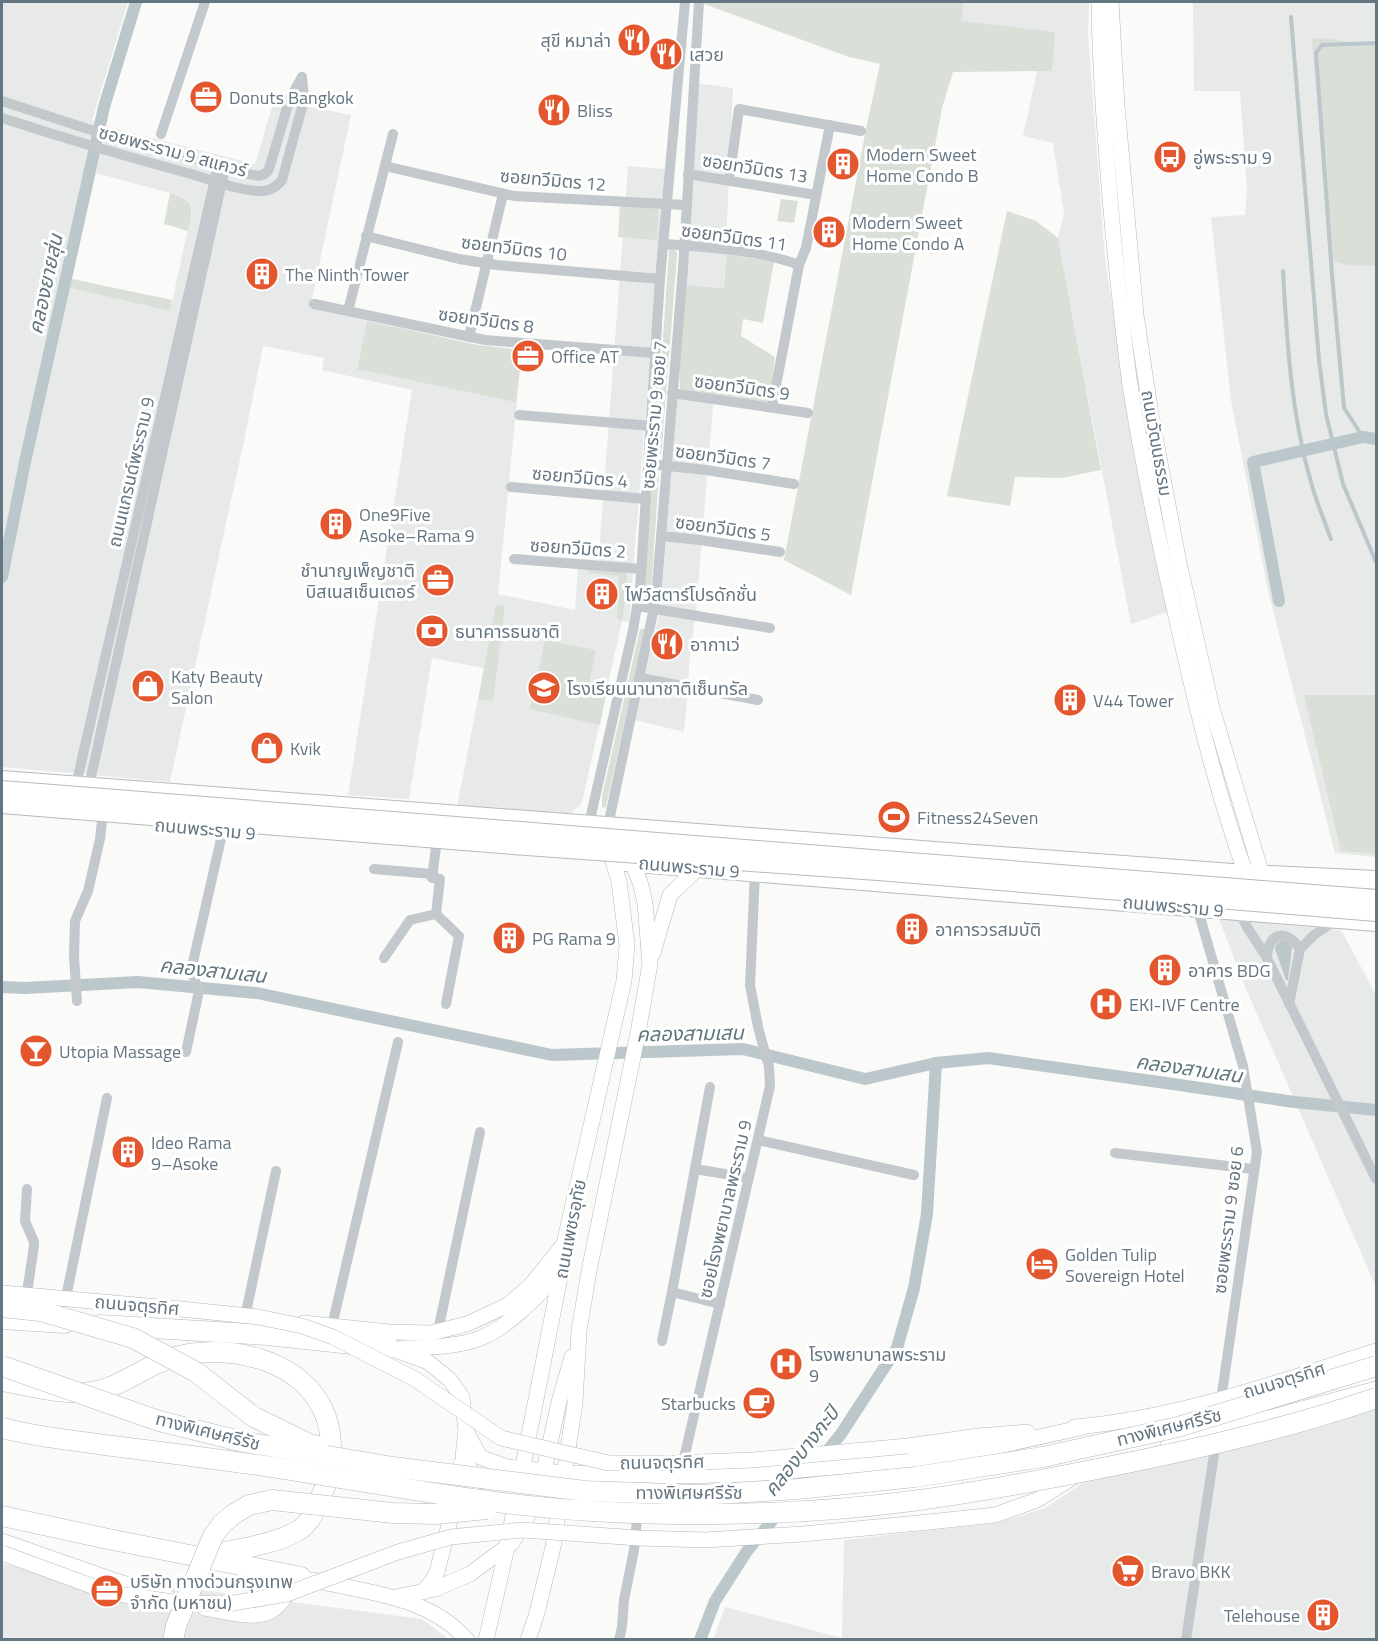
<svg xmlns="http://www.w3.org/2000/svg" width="1378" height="1641" font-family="'Titillium Web','Noto Sans Thai',sans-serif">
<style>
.built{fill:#e8e9e9;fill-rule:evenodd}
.green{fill:#dadfd7}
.water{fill:#bbc7cb}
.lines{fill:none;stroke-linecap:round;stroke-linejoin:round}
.stream{stroke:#bbc7cb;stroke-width:4}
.canal{stroke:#bbc7cb;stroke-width:12}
.secondary-casing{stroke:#b3babf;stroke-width:16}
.primary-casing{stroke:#b5babe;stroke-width:20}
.highway-casing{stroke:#b4b9bd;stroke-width:21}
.street{stroke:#c3c8cc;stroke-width:10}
.secondary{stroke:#fff;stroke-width:15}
.primary{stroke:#fff;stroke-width:18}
.highway{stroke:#fff;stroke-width:20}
.secondary-bridge-casing{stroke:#b3babf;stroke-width:16;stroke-linecap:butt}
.primary-bridge-casing{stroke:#b5babe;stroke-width:20;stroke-linecap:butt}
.highway-bridge-casing{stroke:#b4b9bd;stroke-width:21;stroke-linecap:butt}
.secondary-bridge{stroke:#fff;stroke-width:15}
.primary-bridge{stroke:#fff;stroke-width:18}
.highway-bridge{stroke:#fff;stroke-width:20}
.labels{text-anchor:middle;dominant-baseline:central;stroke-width:6;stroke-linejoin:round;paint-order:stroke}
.poi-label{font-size:18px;fill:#657683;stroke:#fff;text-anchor:start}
.street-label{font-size:18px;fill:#657683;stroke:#fff}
.water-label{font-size:20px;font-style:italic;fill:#60757c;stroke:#fff}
</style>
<rect width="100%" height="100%" fill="#fafaf8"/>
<g class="built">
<path d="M 2,2 L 128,2 L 92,120 L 112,128 L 255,164 L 274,100 L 351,115 L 310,308 L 367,321 L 357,369 L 393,326 L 477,345 L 522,350 L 498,594 L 575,610 L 578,567 L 598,568 L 628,166 L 665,169 L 629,622 L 622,621 L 582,803 L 571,813 L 562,815 L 457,807 L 484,668 L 432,658 L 409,799 L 348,795 L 412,390 L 322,370 L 324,358 L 263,346 L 245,436 L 170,782 L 2,767 ZM 96,173 L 181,196 L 188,200 L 192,209 L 170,311 L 70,288 Z"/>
<polygon points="964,2 1089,2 1088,34 1105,260 1127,399 1171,611 1131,624 1058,238 1064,213 1053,143 1023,136 1037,71 1052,71 961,21"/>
<polygon points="1193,2 1376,2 1376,857 1335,853 1268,591 1231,400 1211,217 1245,215 1247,191 1240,91 1194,91"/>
<polygon points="696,83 733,88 724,288 685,285"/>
<polygon points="714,395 696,610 689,664 688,691 684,732 635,720 661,605 677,396"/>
<polygon points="1219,919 1341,930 1376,995 1376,1287 1244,984"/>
<polygon points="1376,1404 1376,1639 713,1640 725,1607 842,1638 844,1540 996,1523 1045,1508 1084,1482"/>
<polygon points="2,1564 422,1619 446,1637 447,1639 2,1640"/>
</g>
<g class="green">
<polygon points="704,2 964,2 961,21 1055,32 1052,71 953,72 942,108 851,595 784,560 866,129 880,64 849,57 704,4"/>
<polygon points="1323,38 1367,45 1376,44 1376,265 1374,266 1348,265 1330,260 1312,39"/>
<path d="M 170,193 C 196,200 193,208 188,231 L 164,224 Z"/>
<polygon points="781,199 798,201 794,223 777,221"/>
<polygon points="620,205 659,207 657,240 618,237"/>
<polygon points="1007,211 1036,221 1058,238 1101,470 1062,478 1015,477 1010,506 947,496"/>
<polygon points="672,248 677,252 677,256 662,445 661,454 655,457 654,451 658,411 669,250"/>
<polygon points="726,254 774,262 763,323 743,319 741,336 775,357 770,399 768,402 680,389 679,361 685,285 724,288"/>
<polygon points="72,279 172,300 170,311 70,288"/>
<polygon points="367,321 477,345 522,350 516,402 357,369"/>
<polygon points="655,470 659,473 651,593 650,599 646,599 643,597 643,593 653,472"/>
<polygon points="588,569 625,572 627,575 623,617 622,621 617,619 619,576 588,573"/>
<polygon points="496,604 505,606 493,701 478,700"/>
<polygon points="640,629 644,629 644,633 606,807 604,808 602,807 602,796"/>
<polygon points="545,640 596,650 588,689 606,695 600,725 530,709"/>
<polygon points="1304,695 1376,695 1376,854 1341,851"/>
</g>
<path class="water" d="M 1285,940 L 1292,947 L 1288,980 L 1286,980 L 1275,949 C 1276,943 1278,941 1285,940 Z"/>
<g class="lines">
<g class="stream">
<polyline points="1291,17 1319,360 1326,414 1343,484 1376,562"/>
<path d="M 1283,271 C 1287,342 1291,413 1311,482 C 1316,501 1324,520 1331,539"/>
<polyline points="1363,437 1344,408 1332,275 1316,53 1322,45 1376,43"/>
</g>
<g class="canal">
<polyline points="2,577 25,462 104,107 136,2"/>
<polyline points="1279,601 1253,462 1363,437 1376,439"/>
<polyline points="2,987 25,988 138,982 257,993 552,1055 743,1049 865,1079 936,1063 988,1058 1173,1084 1294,1102 1376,1110"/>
<polyline points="796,1490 841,1434 897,1348 914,1288 927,1214 936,1063"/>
<polyline points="700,1640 715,1601 747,1551 780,1511"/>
</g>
<defs>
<g id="secondary">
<path d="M 1099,2 C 1100,79 1106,155 1113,232 C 1118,283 1123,334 1130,385 C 1143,468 1161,552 1180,634 C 1198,714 1218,796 1246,874"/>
<polyline points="1111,2 1117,106 1136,315 1151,415 1179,563 1212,708 1262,875"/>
<polyline points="653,953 670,895 698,868"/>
<polyline points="303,1323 389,1332 431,1333 467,1324 508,1305 531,1285 564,1244"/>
<polyline points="390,1348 428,1362 450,1380 462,1397 466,1431 463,1456 475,1478 517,1495 535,1497"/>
<path d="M 402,1348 C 427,1348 458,1347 481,1338 C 510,1326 539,1294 561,1272"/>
<path d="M 1075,1427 C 1179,1418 1278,1382 1376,1351"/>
<polyline points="466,1431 480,1457 507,1467 564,1473 680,1476 752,1474 896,1462 981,1450 1084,1427"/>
<polyline points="1168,1445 1376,1389"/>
<polyline points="908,1446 979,1436 1027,1432"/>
<polyline points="753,1504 858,1498 956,1485"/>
<polyline points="929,1522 995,1515 1037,1500 1075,1476"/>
<polyline points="2,1541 116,1581 167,1597"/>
<path d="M 314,1580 C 367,1593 429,1596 467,1640"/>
<polyline points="423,1592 432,1581 437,1572 450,1521 461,1464"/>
<polyline points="396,1597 435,1589 470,1574 512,1543 538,1498 559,1402 572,1357"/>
<path d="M 205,1608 C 224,1611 257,1622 274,1609 C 281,1604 287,1594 292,1588"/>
<polyline points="486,1640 506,1552 561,1272 564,1244 624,981 627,945 619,881 613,861 603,845"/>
<polyline points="528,1640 537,1613 553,1547 575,1403 579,1331 589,1271 638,1033 650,964 645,903 640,882 632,862 627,855"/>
</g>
<g id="primary">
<polyline points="2,780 987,855 1246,874 1376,880"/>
<polyline points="625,862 1376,922"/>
</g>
<g id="highway">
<polyline points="2,1319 65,1323"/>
<polyline points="100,1325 267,1335 390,1348"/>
<path d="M 2,1381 C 31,1386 62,1395 91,1392 C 114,1389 133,1375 154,1365 C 186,1349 226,1349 260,1359 C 302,1372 331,1403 331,1448 C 331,1455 333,1464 331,1471 C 330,1478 325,1485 323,1492 C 317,1505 312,1522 299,1530 C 276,1545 227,1551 199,1557"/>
<polyline points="2,1516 108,1539 301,1577"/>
</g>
</defs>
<use href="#secondary" class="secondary-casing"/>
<use href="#primary" class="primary-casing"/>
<use href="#highway" class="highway-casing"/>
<g class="street">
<path d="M 2,101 L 94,131 L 248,174 C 257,176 264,178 269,169 L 290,98 L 302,77"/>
<path d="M 2,118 C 64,138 128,157 191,174 C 212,180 242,192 263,191 C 271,190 277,187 282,180 L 304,100 L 302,77"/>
<polyline points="161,134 205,2"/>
<polyline points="385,166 514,196 686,205"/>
<polyline points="688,174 816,195"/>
<polyline points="729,180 739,109 861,131"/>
<polyline points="366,236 459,259 497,265 660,279"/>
<path d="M 663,244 C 705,247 760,250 799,265"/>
<polyline points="314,304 485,340 655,353"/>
<polyline points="348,311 393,134"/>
<polyline points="469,337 503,194"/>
<polyline points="672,393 808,413"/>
<polyline points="772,407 799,265 806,248 830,125"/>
<polyline points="519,415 652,426"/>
<polyline points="649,464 706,470 794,484"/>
<polyline points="511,487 646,499"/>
<polyline points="661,536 700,540 780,552"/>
<polyline points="514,559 641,569"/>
<polyline points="637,606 770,628"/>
<polyline points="640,678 758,700"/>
<polyline points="76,785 218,166"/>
<polyline points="89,786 225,168"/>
<polyline points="589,824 633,630 640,589 660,279 685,2"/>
<polyline points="608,826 656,598 683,269 699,2"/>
<polyline points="374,869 433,874"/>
<polyline points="1195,907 1200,917 1243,1066 1257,1152 1221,1400"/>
<polyline points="1239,911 1247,927 1267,958 1376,1179"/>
<polyline points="436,914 459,936 446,1004"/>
<polyline points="384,958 410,920 436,914 440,879 432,878 436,847"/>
<path d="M 1267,958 C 1268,932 1286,928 1300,949"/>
<polyline points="77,1001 74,956 75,921 88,891 100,839 102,821"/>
<polyline points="1289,1004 1300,949 1314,935 1337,919"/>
<polyline points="186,1052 199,991 191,971 223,830"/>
<polyline points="758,1140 914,1175"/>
<polyline points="1115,1153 1254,1169"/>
<polyline points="695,1169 710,1087"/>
<polyline points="26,1299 34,1246 34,1242 25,1221 27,1189"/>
<polyline points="65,1302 107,1098"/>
<polyline points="720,1304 672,1292 695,1169 749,1178"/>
<polyline points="245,1317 276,1171"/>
<polyline points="332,1326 398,1042"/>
<polyline points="438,1331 480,1132"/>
<polyline points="662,1341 672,1292"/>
<polyline points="682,1467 770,1086 769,1067 758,1027 750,985 755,873"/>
<polyline points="619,1640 622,1627 624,1600 634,1550 638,1508"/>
<polyline points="1186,1640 1216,1441"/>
</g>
<use href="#secondary" class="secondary"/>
<use href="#primary" class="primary"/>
<use href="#highway" class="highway"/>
<defs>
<g id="secondary-bridge">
<polyline points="2,1293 181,1309 258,1317 302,1326 333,1337 415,1379 501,1438 608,1463 675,1463 753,1460 908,1446"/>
<polyline points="2,1553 111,1593 180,1603 228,1604 287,1594 398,1552 451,1537 522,1530 639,1538 705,1540 803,1534 929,1522"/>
</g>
<g id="primary-bridge">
<polyline points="2,790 1376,899"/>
<polyline points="2,804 513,845 878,871 1376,912"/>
</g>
<g id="highway-bridge">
<polyline points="2,1307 40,1311 133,1338 196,1372 254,1417 309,1444 318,1446"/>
<polyline points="2,1366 159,1421 244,1442 393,1467 585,1491 700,1495 798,1489 915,1477 1043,1457 1178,1427 1376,1366"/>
<path d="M 2,1428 C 35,1437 71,1440 105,1445 C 161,1452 216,1459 272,1467 C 378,1483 483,1505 591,1511 C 698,1517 806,1515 912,1501 C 973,1493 1032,1482 1092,1470 C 1188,1451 1283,1430 1376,1398"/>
<polyline points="173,1640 176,1626 213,1536 222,1524 234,1514 249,1505 272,1500 393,1513 436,1514 487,1509"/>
</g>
</defs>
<use href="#secondary-bridge" class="secondary-bridge-casing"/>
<use href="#primary-bridge" class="primary-bridge-casing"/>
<use href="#highway-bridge" class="highway-bridge-casing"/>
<use href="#secondary-bridge" class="secondary-bridge"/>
<use href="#primary-bridge" class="primary-bridge"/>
<use href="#highway-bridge" class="highway-bridge"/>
</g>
<defs>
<symbol id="restaurant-disc" viewBox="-11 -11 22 22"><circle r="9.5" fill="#e4572e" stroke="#fff"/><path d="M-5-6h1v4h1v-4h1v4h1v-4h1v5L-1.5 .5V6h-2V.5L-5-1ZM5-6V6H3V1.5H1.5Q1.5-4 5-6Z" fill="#fff"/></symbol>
<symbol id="office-disc" viewBox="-11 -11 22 22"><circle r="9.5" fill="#e4572e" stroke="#fff"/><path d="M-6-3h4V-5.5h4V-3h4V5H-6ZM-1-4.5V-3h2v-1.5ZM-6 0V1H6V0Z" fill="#fff"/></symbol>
<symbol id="bus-disc" viewBox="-11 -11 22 22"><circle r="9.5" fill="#e4572e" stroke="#fff"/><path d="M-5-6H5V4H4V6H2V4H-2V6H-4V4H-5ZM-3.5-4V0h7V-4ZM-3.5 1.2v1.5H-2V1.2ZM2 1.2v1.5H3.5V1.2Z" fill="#fff"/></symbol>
<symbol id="building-disc" viewBox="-11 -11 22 22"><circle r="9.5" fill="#e4572e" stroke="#fff"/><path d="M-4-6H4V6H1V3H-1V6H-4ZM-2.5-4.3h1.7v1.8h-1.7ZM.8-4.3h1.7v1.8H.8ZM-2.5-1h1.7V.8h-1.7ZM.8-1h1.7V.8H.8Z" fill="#fff"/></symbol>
<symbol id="bank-disc" viewBox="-11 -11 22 22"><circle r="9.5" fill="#e4572e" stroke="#fff"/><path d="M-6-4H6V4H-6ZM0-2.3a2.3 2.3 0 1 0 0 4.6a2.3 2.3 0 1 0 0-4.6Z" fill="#fff"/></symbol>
<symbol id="shop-disc" viewBox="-11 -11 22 22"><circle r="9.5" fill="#e4572e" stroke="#fff"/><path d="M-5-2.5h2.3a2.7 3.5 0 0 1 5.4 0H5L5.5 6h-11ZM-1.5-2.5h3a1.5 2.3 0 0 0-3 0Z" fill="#fff"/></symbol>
<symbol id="school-disc" viewBox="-11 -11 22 22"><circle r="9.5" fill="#e4572e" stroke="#fff"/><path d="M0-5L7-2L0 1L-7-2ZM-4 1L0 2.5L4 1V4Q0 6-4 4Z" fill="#fff"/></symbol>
<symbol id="stadium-disc" viewBox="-11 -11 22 22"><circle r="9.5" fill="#e4572e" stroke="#fff"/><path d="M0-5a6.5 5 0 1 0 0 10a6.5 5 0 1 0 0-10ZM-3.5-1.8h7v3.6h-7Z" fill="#fff"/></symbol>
<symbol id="hospital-disc" viewBox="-11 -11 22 22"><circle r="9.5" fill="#e4572e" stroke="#fff"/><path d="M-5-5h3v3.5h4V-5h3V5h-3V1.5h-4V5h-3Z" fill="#fff"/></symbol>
<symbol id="bar-disc" viewBox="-11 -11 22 22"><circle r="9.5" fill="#e4572e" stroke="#fff"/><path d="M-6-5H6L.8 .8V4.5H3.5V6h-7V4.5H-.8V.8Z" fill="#fff"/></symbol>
<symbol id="hotel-disc" viewBox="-11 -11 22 22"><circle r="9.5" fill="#e4572e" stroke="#fff"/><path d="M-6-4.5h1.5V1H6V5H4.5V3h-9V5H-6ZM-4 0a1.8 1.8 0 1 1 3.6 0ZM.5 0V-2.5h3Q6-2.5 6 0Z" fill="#fff"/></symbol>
<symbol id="cafe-disc" viewBox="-11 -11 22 22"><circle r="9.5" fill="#e4572e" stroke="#fff"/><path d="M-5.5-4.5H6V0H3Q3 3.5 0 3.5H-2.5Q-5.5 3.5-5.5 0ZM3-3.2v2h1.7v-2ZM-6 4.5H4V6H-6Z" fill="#fff"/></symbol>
<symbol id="supermarket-disc" viewBox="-11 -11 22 22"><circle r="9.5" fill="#e4572e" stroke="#fff"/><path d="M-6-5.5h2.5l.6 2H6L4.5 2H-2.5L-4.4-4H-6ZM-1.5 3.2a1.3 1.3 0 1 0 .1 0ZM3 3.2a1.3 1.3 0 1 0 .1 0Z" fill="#fff"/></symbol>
</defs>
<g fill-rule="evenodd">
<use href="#restaurant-disc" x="615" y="21" width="38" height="38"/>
<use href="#restaurant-disc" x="647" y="35" width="38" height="38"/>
<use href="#office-disc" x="187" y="78" width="38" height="38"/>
<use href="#restaurant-disc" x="535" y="91" width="38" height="38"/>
<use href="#bus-disc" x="1151" y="138" width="38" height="38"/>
<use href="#building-disc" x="824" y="145" width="38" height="38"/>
<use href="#building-disc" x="810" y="213" width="38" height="38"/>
<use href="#building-disc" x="243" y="255" width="38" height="38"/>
<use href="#office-disc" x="509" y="337" width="38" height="38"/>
<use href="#building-disc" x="317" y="505" width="38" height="38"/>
<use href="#office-disc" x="419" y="561" width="38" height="38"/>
<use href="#building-disc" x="583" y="575" width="38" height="38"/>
<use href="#bank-disc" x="413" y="612" width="38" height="38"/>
<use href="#restaurant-disc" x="648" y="625" width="38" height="38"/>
<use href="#shop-disc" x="129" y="667" width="38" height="38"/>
<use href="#school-disc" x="525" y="669" width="38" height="38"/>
<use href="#building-disc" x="1051" y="681" width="38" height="38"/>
<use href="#shop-disc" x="248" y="729" width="38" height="38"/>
<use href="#stadium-disc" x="875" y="798" width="38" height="38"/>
<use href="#building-disc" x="893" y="910" width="38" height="38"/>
<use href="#building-disc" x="490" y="919" width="38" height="38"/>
<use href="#building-disc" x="1146" y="951" width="38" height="38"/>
<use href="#hospital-disc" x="1087" y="985" width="38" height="38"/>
<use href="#bar-disc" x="17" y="1032" width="38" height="38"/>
<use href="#building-disc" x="109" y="1133" width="38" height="38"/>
<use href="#hotel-disc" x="1023" y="1245" width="38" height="38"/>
<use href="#hospital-disc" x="767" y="1345" width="38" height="38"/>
<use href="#cafe-disc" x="740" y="1384" width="38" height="38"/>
<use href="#supermarket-disc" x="1109" y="1552" width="38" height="38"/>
<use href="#office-disc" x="88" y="1572" width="38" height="38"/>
<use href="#building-disc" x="1304" y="1596" width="38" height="38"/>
</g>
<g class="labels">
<g class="poi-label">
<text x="611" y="40" text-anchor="end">สุขี หมาล่า</text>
<text x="689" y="54">เสวย</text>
<text x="229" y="97">Donuts Bangkok</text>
<text x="577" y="110">Bliss</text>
<text x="866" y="154">Modern Sweet<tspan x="866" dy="21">Home Condo B</tspan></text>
<text x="1193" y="157">อู่พระราม 9</text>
<text x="852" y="222">Modern Sweet<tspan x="852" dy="21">Home Condo A</tspan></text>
<text x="285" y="274">The Ninth Tower</text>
<text x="551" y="356">Office AT</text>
<text x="359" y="514">One9Five<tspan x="359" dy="21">Asoke–Rama 9</tspan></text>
<text x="415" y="570" text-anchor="end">ชำนาญเพ็ญชาติ<tspan x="415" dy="21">บิสเนสเซ็นเตอร์</tspan></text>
<text x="625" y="594">ไฟว์สตาร์โปรดักชั่น</text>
<text x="455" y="631">ธนาคารธนชาติ</text>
<text x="690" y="644">อากาเว่</text>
<text x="171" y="676">Katy Beauty<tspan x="171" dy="21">Salon</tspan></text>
<text x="567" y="688">โรงเรียนนานาชาติเซ็นทรัล</text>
<text x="1093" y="700">V44 Tower</text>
<text x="290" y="748">Kvik</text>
<text x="917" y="817">Fitness24Seven</text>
<text x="935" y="929">อาคารวรสมบัติ</text>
<text x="532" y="938">PG Rama 9</text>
<text x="1188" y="970">อาคาร BDG</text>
<text x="1129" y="1004">EKI-IVF Centre</text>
<text x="59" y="1051">Utopia Massage</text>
<text x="151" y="1142">Ideo Rama<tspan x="151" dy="21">9–Asoke</tspan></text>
<text x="1065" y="1254">Golden Tulip<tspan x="1065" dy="21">Sovereign Hotel</tspan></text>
<text x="809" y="1354">โรงพยาบาลพระราม<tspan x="809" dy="21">9</tspan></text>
<text x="736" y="1403" text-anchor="end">Starbucks</text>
<text x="1151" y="1571">Bravo BKK</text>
<text x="130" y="1581">บริษัท ทางด่วนกรุงเทพ<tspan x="130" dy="21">จำกัด (มหาชน)</tspan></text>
<text x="1300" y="1615" text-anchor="end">Telehouse</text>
</g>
<g class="street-label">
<text transform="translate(173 151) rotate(15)">ซอยพระราม 9 สแควร์</text>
<text transform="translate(755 168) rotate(9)">ซอยทวีมิตร 13</text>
<text transform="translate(553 180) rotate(5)">ซอยทวีมิตร 12</text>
<text transform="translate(734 237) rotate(8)">ซอยทวีมิตร 11</text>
<text transform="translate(514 248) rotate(7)">ซอยทวีมิตร 10</text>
<text transform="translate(486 320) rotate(8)">ซอยทวีมิตร 8</text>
<text transform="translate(742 387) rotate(8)">ซอยทวีมิตร 9</text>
<text transform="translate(654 415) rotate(-85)">ซอยพระราม 9 ซอย 7</text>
<text transform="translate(1157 443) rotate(80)">ถนนวัฒนธรรม</text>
<text transform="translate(723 457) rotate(8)">ซอยทวีมิตร 7</text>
<text transform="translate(131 472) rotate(-77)">ถนนแกรนด์พระราม 9</text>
<text transform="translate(580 477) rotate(5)">ซอยทวีมิตร 4</text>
<text transform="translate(723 528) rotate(8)">ซอยทวีมิตร 5</text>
<text transform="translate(578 548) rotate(4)">ซอยทวีมิตร 2</text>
<text transform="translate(205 829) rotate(5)">ถนนพระราม 9</text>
<text transform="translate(689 867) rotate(5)">ถนนพระราม 9</text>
<text transform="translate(1173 906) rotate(5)">ถนนพระราม 9</text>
<text transform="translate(725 1209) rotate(-77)">ซอยโรงพยาบาลพระราม 9</text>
<text transform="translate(1228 1220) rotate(-83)">ซอยพระราม 9 ซอย 6</text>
<text transform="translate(570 1229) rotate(-79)">ถนนเพชรอุทัย</text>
<text transform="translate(137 1305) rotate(5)">ถนนจตุรทิศ</text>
<text transform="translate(1284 1380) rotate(-17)">ถนนจตุรทิศ</text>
<text transform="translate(1169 1427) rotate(-14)">ทางพิเศษศรีรัช</text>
<text transform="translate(208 1431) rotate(14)">ทางพิเศษศรีรัช</text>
<text transform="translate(662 1462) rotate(-1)">ถนนจตุรทิศ</text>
<text x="689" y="1492">ทางพิเศษศรีรัช</text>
</g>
<g class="water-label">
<text transform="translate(45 284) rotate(-78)">คลองยายสุ่น</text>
<text transform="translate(213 970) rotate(6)">คลองสามเสน</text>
<text transform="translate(690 1033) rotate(-1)">คลองสามเสน</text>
<text transform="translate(1189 1068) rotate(8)">คลองสามเสน</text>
<text transform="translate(801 1451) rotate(-52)">คลองบางกะปิ</text>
</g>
</g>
<rect width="1378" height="1641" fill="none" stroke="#657683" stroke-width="6"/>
</svg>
